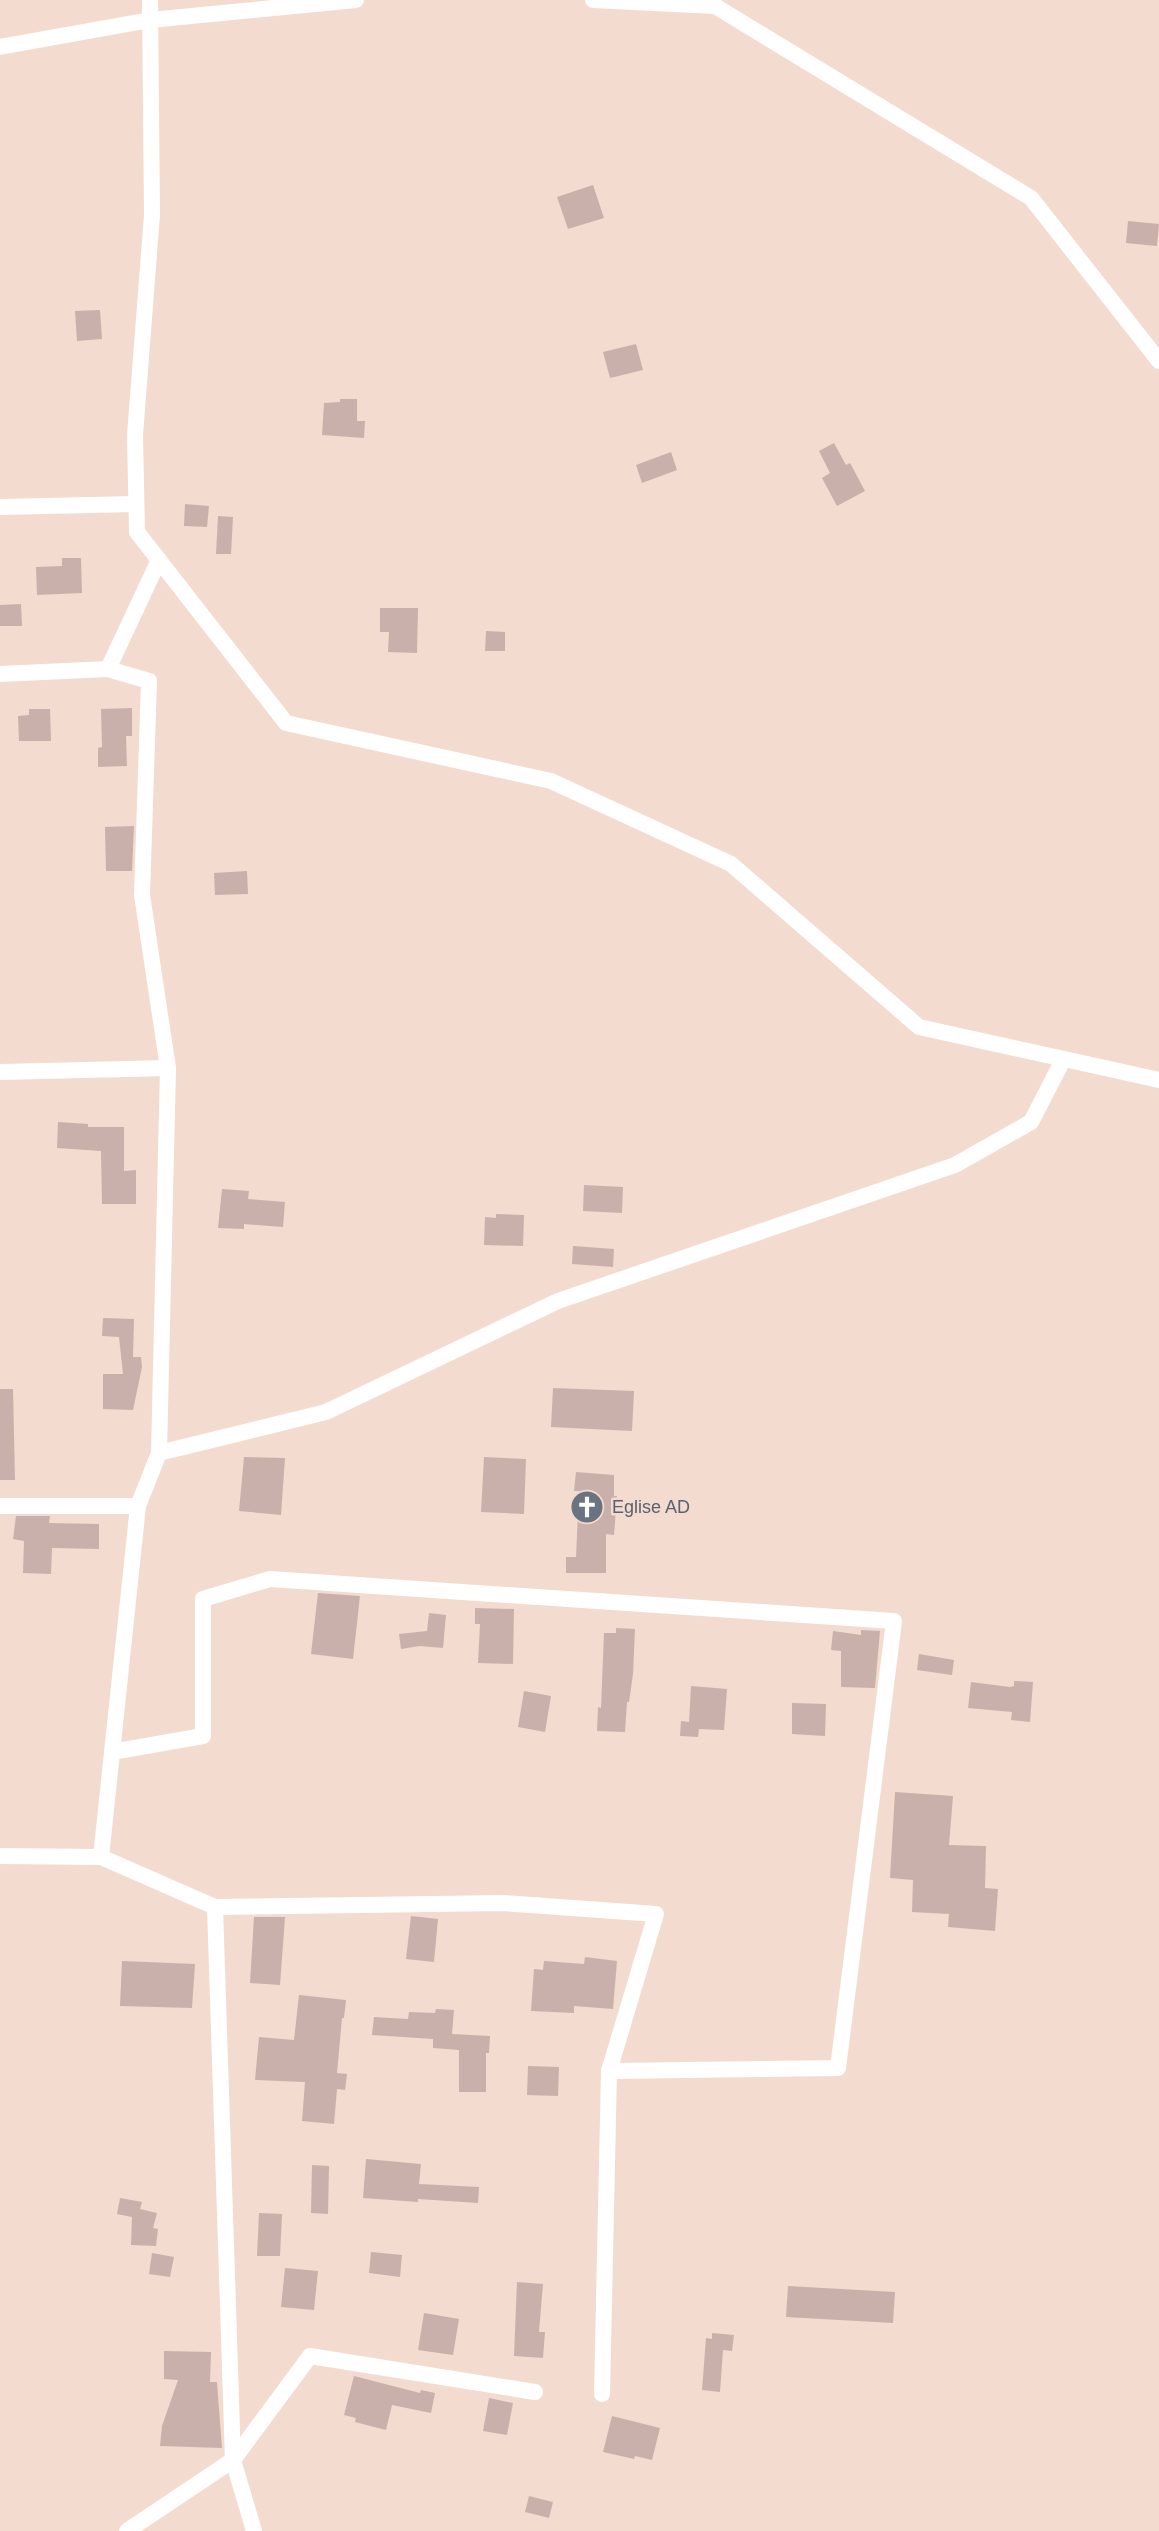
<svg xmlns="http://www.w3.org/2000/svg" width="1159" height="2531" font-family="Arial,sans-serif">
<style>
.building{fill:#cab0aa}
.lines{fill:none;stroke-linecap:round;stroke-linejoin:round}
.street{stroke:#fff;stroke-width:16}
.labels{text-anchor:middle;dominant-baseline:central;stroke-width:5;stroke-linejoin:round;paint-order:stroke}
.worship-label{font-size:18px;fill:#5b616d;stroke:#f3dbcf;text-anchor:start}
</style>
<rect width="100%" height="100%" fill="#f3dbcf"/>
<g class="building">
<polygon points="593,185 604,218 568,229 557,197"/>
<polygon points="1128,221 1159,224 1157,246 1126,243"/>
<polygon points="100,310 102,339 77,341 75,311"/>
<polygon points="636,344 643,370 610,378 603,352"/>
<polygon points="340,399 357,399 357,421 365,421 364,438 322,435 324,403 340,402"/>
<polygon points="834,443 846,465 850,463 865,491 837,506 822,478 830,473 819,451"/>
<polygon points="671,452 677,470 642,483 636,465"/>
<polygon points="185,504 209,506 207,527 184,526"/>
<polygon points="218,516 233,517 231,554 216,554"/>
<polygon points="62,558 81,558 82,593 37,595 36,567 62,566"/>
<polygon points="21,604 22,626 0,626 0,605"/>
<polygon points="380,608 418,608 417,653 388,652 389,632 380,632"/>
<polygon points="486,631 505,632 505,651 485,651"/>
<polygon points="132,708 132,736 126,736 127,766 98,767 98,748 102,747 101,709"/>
<polygon points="29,709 50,709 51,741 19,741 18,716 29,715"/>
<polygon points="134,826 132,871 106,871 105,827"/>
<polygon points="247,871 248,894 215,895 214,873"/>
<polygon points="58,1122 88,1124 88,1127 124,1127 124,1171 136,1170 136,1204 102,1204 101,1151 57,1148"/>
<polygon points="584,1185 623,1187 622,1213 583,1211"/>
<polygon points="222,1189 249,1191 248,1199 285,1202 283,1227 244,1224 244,1229 218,1228"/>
<polygon points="496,1214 524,1215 523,1246 484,1245 485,1217 496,1218"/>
<polygon points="573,1246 614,1249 613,1267 572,1264"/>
<polygon points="103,1318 134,1319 133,1357 141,1357 142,1367 133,1410 103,1409 103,1374 123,1374 119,1337 102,1336"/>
<polygon points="553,1388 634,1391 632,1431 551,1427"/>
<polygon points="0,1389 13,1389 15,1480 0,1480"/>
<polygon points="244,1457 285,1458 281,1515 239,1511"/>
<polygon points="484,1457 526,1459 524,1514 481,1512"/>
<polygon points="576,1472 614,1475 614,1496 617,1496 614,1535 606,1534 606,1573 566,1573 566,1557 576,1557 579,1491 574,1491"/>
<polygon points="16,1516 50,1516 49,1523 99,1524 99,1549 52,1548 51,1574 23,1573 24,1541 13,1539"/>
<polygon points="318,1593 360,1596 353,1659 311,1654"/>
<polygon points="475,1608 514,1609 513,1664 478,1663 480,1624 475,1624"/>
<polygon points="429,1613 446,1615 443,1648 420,1646 401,1649 399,1634 427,1631"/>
<polygon points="616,1628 635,1629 633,1674 629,1702 627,1702 625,1732 597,1731 598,1707 601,1708 604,1633 616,1633"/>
<polygon points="861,1630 880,1631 875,1688 841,1687 841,1651 831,1650 833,1631 861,1635"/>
<polygon points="919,1654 954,1660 952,1675 917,1670"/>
<polygon points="1014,1681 1033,1682 1030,1722 1011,1720 1012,1712 968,1708 971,1682 1010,1687 1014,1686"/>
<polygon points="691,1686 727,1689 724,1730 699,1729 698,1737 680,1736 681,1721 689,1722"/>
<polygon points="524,1691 551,1696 545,1732 518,1727"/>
<polygon points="792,1703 826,1704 825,1736 792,1734"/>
<polygon points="895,1792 953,1796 949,1845 986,1846 985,1888 998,1889 995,1931 948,1927 949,1914 912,1912 913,1880 890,1878"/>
<polygon points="411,1916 438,1919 434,1962 406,1959"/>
<polygon points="254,1917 285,1917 280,1985 250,1983"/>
<polygon points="585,1957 617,1961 613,2009 574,2006 574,2013 531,2011 534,1969 543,1970 544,1961 584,1964"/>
<polygon points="122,1961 195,1964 192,2008 120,2006"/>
<polygon points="299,1995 346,2000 344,2018 342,2018 337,2073 347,2074 345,2090 337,2089 334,2124 302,2121 305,2082 255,2080 259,2037 294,2040"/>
<polygon points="436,2009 454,2010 452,2034 490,2036 489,2053 486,2053 486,2092 459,2092 459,2050 433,2048 433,2039 372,2035 374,2017 408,2019 409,2012 435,2013"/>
<polygon points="528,2066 559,2067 558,2096 527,2095"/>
<polygon points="366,2159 421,2164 419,2184 479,2187 478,2203 418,2199 418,2202 363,2198"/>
<polygon points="312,2165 329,2166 328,2214 311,2213"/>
<polygon points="120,2198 142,2202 140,2209 157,2213 153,2228 158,2229 156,2246 131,2245 132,2217 117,2214"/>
<polygon points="259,2213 282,2214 280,2256 257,2256"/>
<polygon points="371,2252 402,2255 400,2277 369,2273"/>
<polygon points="152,2253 174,2257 170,2277 149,2274"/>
<polygon points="285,2268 318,2271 314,2310 281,2307"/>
<polygon points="517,2282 543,2284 539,2332 545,2332 543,2358 514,2356"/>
<polygon points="788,2286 895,2292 893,2323 786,2317"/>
<polygon points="424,2313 459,2319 453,2355 418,2350"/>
<polygon points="712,2333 734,2335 732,2351 723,2350 720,2392 702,2390 706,2338 712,2339"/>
<polygon points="164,2351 211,2352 210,2382 217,2382 222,2448 160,2446 162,2426 178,2380 164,2379"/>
<polygon points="354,2376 420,2393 421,2390 435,2393 431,2413 392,2405 386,2430 355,2422 356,2418 344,2415"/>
<polygon points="489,2398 513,2403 507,2435 483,2431"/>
<polygon points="612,2416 660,2428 652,2460 635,2456 634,2459 603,2452"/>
<polygon points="529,2496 553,2502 549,2518 525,2512"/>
</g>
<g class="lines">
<g class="street">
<polyline points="150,0 152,215 135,435 137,532 286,723 551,781 731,864 919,1027 1159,1080"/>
<polyline points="593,0 715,6 1031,198 1159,361"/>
<polyline points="0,47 150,20 356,0"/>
<polyline points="0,507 136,504"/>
<polyline points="108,669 149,681 142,895 168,1068"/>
<polyline points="0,674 108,669 159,560"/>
<polyline points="0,1072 168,1068 159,1453 138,1506"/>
<polyline points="159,1453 326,1412 558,1301 955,1165 1031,1122 1063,1060"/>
<polyline points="0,1506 138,1506 101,1857 0,1856"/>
<polyline points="112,1752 203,1736 203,1599 270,1579 894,1621 838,2068 609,2071 602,2394"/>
<polyline points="101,1857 215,1907 233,2460 254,2531"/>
<polyline points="215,1907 503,1903 656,1914 609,2071"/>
<polyline points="127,2531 233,2460 310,2356 535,2392"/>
</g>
</g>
<defs>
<symbol id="church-disc" viewBox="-11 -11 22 22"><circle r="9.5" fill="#6b7280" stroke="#f3dbcf"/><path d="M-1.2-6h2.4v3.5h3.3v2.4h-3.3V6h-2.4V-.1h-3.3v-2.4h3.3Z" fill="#fff"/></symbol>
</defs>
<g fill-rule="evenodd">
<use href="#church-disc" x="568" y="1488" width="38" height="38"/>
</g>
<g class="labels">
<g class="worship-label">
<text x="612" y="1507">Eglise AD</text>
</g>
</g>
</svg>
